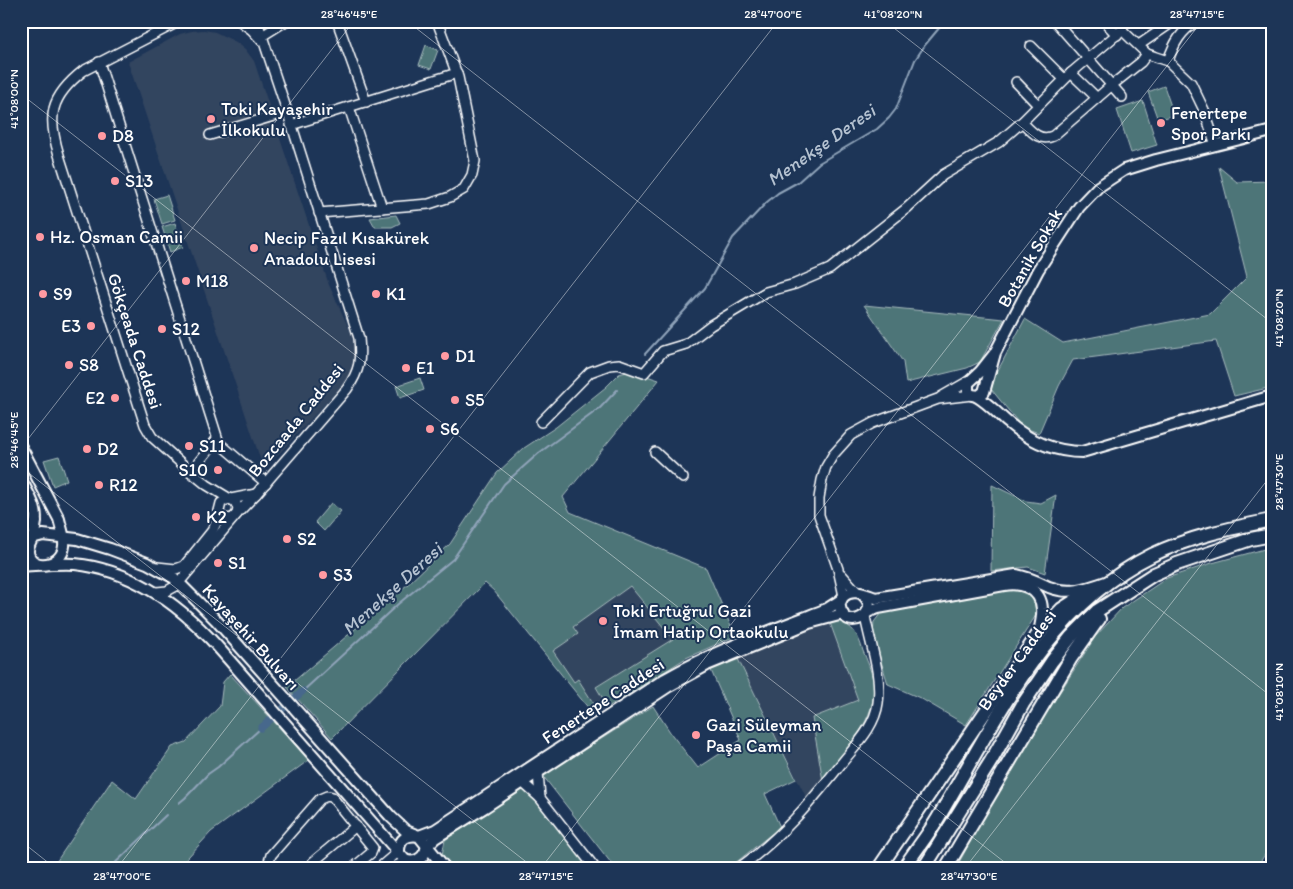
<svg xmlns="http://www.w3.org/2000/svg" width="1293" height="889" font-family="Itim,sans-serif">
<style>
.built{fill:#33455f}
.green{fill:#4e7578;stroke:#a6babc}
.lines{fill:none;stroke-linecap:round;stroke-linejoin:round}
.stream{stroke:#90a4ba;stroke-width:2}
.canal{stroke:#46678c;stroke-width:7}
.minor-casing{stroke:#fff;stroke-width:12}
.major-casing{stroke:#fff;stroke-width:14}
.highway-casing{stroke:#fff;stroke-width:16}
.minor{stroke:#1d3557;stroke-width:9}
.major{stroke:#1d3557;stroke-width:10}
.highway{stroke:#1d3557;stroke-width:12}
.ticks{fill:none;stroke:#fff;stroke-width:1;stroke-opacity:0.45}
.poi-dot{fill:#ff9aa2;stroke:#1d3557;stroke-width:2}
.labels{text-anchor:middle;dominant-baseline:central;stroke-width:4;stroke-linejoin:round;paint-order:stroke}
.poi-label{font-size:18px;fill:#fff;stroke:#1d3557;text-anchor:start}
.street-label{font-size:18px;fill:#fff;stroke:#1d3557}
.water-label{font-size:19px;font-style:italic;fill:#b5c2d1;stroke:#1d3557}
.neatline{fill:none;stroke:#fff;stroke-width:2}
.ticks-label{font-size:12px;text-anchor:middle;fill:#fff}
</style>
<rect width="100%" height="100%" fill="#1d3557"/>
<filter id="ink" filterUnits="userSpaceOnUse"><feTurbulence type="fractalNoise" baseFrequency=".02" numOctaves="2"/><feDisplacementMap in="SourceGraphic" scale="10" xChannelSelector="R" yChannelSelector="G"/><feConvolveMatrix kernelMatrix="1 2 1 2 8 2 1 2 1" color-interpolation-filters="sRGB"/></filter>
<g filter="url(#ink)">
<g class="built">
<polygon points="204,30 215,32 236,42 245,49 254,61 329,285 352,335 355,350 354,358 347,380 264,470 128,62 180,34 192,31"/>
<polygon points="532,552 676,591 701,650 594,715 500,581"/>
<polygon points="829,620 858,700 823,781 807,799 737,657"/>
</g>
<g class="green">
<polygon points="426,45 438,50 431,69 419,65"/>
<polygon points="1164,86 1174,115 1158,120 1148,92"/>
<polygon points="1143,101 1157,145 1131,153 1117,110"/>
<polygon points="1219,167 1237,182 1272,181 1272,387 1234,396 1216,341 1073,360 1059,386 1039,433 1022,427 991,389 996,374 1025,319 1063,343 1210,314 1247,277"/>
<polygon points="167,195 175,220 162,224 154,199"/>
<polygon points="396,215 400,223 392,227 375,227 370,218"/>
<polygon points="175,223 183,247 170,252 162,227"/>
<polygon points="864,305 1004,319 980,362 967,368 906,383 903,362"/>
<polygon points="631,371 659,380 563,497 570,512 706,568 735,636 686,658 608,707 596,687 673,639 630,586 573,627 578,634 553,651 574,682 578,679 599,712 594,715 494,591 485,583 332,738 287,687 408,584 450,544 497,473 524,448 556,427 606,387 619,374"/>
<polygon points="420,378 424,390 400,398 396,386"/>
<polygon points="59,456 67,480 53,486 44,460"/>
<polygon points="992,485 1026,501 1041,503 1056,495 1045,573 1028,567 991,571"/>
<polygon points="331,503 341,511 324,531 315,522"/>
<polygon points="1272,547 1272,844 1256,868 956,868 1003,781 1095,637 1122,608 1167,578 1212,563"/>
<polygon points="1013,588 1024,588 1037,601 1038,612 966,725 920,698 888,684 873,635 874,622 881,613"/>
<path d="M 829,620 C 850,622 857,631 863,651 C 867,660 871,670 873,680 C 880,718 843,753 823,781 L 812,718 L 858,700 Z"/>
<polygon points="737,657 796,779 765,794 780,827 729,868 615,868 543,776 653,706 672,735 698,768 741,740 710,668"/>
<polygon points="230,674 309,760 211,832 178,868 52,868 112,780 136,799 172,747 186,742 220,706 223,682"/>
<polygon points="525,787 590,868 454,868 442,855 445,840"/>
</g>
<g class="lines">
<g class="stream">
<polyline points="645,354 705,288 733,238 767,202 778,193 798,182 819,163 877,129 889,118 896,109 915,60 925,45 945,21"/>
<polyline points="303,691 398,604 453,559 504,484 539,453 600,408 617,390"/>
<polyline points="179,803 185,798 208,774 218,767 261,728"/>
<polyline points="110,868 166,815"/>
</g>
<polyline class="canal" points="261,728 303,691"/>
<defs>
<g id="minor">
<polyline points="240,21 252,30 262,41"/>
<polyline points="337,21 366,102"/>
<polyline points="1055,21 1122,97"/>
<polyline points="1104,21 1117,35"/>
<polyline points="1125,21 1123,24 1122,30 1147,54 1168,61"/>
<path d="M 1197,21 C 1181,31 1174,43 1168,61 L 1191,83 L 1204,110 L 1216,145"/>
<polyline points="262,36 286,21"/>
<polyline points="1139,45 1174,21"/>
<polyline points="1031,46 1064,79"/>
<polyline points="99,62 219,443 266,483"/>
<polyline points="1071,73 1097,98"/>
<polyline points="1016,82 1038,105"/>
<polyline points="349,107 382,208"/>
<path d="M 1022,122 C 1031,131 1039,142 1053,136 L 1112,85 L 1141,62 L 1147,54"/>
<polyline points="291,125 457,73"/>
<polyline points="210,135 287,112"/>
<polyline points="319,213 429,204 450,197 464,189 472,175 475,161 458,77 437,21"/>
<polyline points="941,397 969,381"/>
<polyline points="541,422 590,372 609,365 619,364 644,373 663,351 686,344 711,325 766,292 795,284 830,269 907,208 943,175 999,142 1022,122 1071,73 1122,30"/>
<polyline points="655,452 683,478"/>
<polyline points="191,472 217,439"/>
<path d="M 219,513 L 223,518 L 232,519 L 256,494 L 347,389 C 360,370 361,360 359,338 L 293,129 L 257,21"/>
<polyline points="157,567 176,569 184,566 212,531 216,523 221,503 226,500 256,494"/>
<polyline points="841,574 857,592"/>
<path d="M 157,592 L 167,591 L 176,586 L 237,514 L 238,508 L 235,502 L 207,485 L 191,472 L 152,437 L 145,425 L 59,155 C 47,116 50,97 83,71 L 180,21"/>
<polyline points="844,596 838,569 819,515 819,498 822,480 826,467 833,455 851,435 873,423 938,399 972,395"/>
<polyline points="538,772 540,798"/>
<polyline points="522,782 540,798 595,868"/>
<polyline points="267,868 271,855 320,799 327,796 332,797 373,848 371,853 353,868"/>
<polyline points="309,868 313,862 356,826"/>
<polyline points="379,868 399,851"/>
<polyline points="391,868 407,861"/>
<path d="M 739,868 C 780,839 810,803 841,764 C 855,746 875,727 878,703 C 882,674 870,644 865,616"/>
</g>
<g id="major">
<polyline points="995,353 980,372 968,383 968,392 972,395 979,396 984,392 995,353 1038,270 1079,207 1098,187 1124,170 1156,160 1272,131"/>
<path d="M 976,396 C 988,403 996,412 1006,421 C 1028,440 1053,452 1082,452 L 1272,396"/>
<path d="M 21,447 L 59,519 C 61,528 65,537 64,546 C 62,568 29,571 28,551 C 28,545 31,542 33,537 C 35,533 35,527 36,522"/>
<path d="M 21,480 C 28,494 42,513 33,528"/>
<polyline points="21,541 43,535 77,539 110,549 147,563 174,578 216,620 391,817 406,831 416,835"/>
<path d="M 21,566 C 39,565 57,563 75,564 C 133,570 179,604 217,646 L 412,868"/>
<path d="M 862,594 C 885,613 844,634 840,607 C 839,603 841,600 843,597 C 852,587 866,595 876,598 L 1016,575 C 1028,577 1038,582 1049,587 C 1069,595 1086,589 1106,582"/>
<path d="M 867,612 L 878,608 L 1004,585 C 1021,582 1041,588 1042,609 C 1043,617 1040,626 1039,633"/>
<path d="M 419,836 L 435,830 L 665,679 C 716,650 772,630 827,609 L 841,600"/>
<polyline points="427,846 435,838 485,807 669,686 707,665 809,623 843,614"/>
<path d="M 399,851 C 399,839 407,834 419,836 L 445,868"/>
<path d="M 407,861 C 418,863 425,857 427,846"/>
</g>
<g id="highway">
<polyline points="879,868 1039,633 1062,609 1087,593"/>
<path d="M 904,868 C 915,851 928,835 938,818 C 996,721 1046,607 1152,555 C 1189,537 1231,528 1272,520"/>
<polyline points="924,868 991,761 1023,704 1052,661 1071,637 1097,611 1154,574 1177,564 1251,539 1272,535"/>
<polyline points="946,868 1071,658 1095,624 1099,619"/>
</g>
</defs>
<use href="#minor" class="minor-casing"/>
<use href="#major" class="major-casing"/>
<use href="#highway" class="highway-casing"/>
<use href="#minor" class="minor"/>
<use href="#major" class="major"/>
<use href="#highway" class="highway"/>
</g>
</g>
<path class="ticks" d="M 407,21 L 1272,697M 885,21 L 1272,323M 21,94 L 1012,868M 21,448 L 354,21M 21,467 L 534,868M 21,841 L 55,868M 117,868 L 778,21M 541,868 L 1202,21M 965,868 L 1272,474"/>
<g class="poi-dot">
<circle cx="211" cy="119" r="5"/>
<circle cx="1161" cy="123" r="5"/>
<circle cx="102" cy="136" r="5"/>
<circle cx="115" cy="181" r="5"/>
<circle cx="40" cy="237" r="5"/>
<circle cx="254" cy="248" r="5"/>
<circle cx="186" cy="281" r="5"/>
<circle cx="43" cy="294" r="5"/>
<circle cx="376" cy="294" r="5"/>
<circle cx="91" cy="326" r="5"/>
<circle cx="162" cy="329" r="5"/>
<circle cx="445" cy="356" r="5"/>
<circle cx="69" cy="365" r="5"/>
<circle cx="406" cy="368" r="5"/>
<circle cx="115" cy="398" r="5"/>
<circle cx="455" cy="400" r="5"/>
<circle cx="430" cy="429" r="5"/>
<circle cx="189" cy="446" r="5"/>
<circle cx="87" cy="449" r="5"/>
<circle cx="218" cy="470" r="5"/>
<circle cx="99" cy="485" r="5"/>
<circle cx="196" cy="517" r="5"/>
<circle cx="287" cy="539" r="5"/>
<circle cx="218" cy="563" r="5"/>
<circle cx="323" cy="575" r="5"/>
<circle cx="603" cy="621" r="5"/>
<circle cx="696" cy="735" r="5"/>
</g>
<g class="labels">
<g class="poi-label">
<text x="221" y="109">Toki Kayaşehir<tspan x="221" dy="21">İlkokulu</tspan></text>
<text x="1171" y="113">Fenertepe<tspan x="1171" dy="21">Spor Parkı</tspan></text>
<text x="112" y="136">D8</text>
<text x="125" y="181">S13</text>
<text x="50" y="237">Hz. Osman Camii</text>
<text x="264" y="238">Necip Fazıl Kısakürek<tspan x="264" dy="21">Anadolu Lisesi</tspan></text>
<text x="196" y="281">M18</text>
<text x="53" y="294">S9</text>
<text x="386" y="294">K1</text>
<text x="81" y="326" text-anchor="end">E3</text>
<text x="172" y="329">S12</text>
<text x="455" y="356">D1</text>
<text x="79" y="365">S8</text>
<text x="416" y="368">E1</text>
<text x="105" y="398" text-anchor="end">E2</text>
<text x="465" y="400">S5</text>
<text x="440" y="429">S6</text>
<text x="199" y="446">S11</text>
<text x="97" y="449">D2</text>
<text x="208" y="470" text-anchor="end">S10</text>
<text x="109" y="485">R12</text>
<text x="206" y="517">K2</text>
<text x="297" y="539">S2</text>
<text x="228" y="563">S1</text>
<text x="333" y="575">S3</text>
<text x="613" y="611">Toki Ertuğrul Gazi<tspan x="613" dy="21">İmam Hatip Ortaokulu</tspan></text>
<text x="706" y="725">Gazi Süleyman<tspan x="706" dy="21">Paşa Camii</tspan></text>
</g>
<g class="street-label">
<text transform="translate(1030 258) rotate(-60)">Botanik Sokak</text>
<text transform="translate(135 341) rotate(72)">Gökçeada Caddesi</text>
<text transform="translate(296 420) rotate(-51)">Bozcaada Caddesi</text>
<text transform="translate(251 637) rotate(48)">Kayaşehir Bulvarı</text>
<text transform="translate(1017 660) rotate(-54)">Beyder Caddesi</text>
<text transform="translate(603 701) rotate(-33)">Fenertepe Caddesi</text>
</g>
<g class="water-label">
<text transform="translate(821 145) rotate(-35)">Menekşe Deresi</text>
<text transform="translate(392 589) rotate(-42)">Menekşe Deresi</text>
</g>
</g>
<rect width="1293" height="889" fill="none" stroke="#1d3557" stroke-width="55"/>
<rect x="28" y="28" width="1238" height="834" class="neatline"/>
<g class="ticks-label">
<text x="349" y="18">28°46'45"E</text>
<text x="773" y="18">28°47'00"E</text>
<text x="893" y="18">41°08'20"N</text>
<text x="1197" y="18">28°47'15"E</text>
<text transform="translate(14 99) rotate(-90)" y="4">41°08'00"N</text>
<text transform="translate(1279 318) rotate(-90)" y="4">41°08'20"N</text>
<text transform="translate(14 440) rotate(-90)" y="4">28°46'45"E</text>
<text transform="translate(1279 482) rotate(-90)" y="4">28°47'30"E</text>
<text transform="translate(1279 692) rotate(-90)" y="4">41°08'10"N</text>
<text x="122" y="880">28°47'00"E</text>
<text x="546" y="880">28°47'15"E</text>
<text x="969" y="880">28°47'30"E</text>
</g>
</svg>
